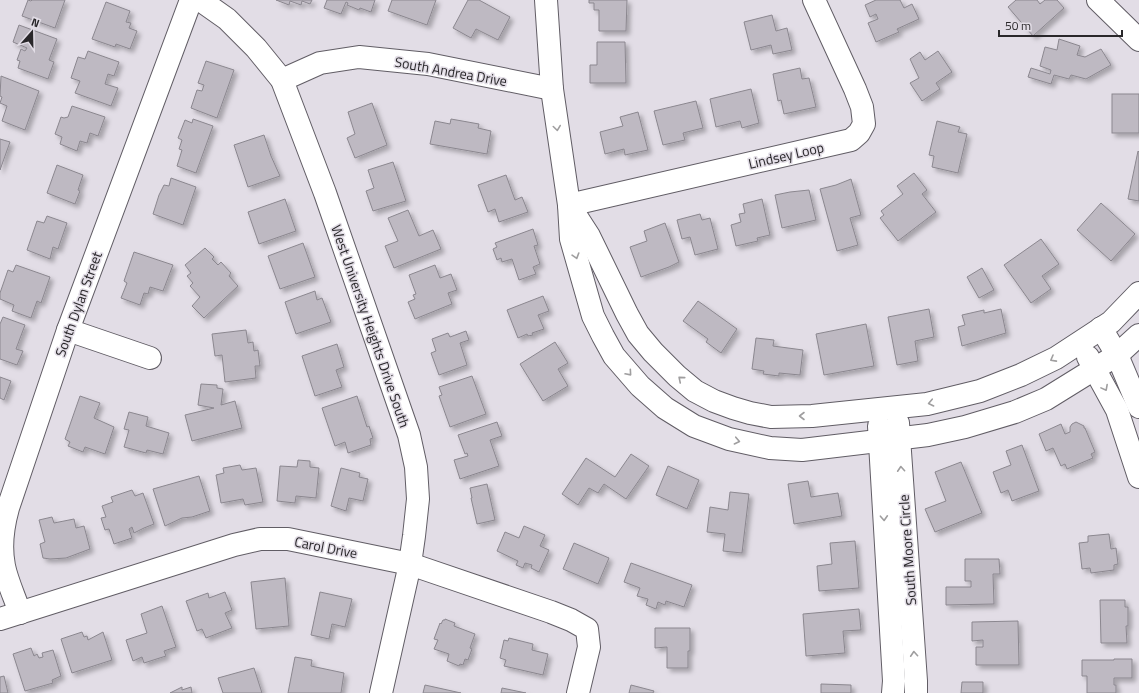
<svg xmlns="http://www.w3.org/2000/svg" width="1139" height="693" font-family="'Titillium Web',sans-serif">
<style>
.building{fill:#beb9c2;stroke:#8b878f;filter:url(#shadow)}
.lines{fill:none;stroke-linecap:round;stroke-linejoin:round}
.minor-casing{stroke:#615d65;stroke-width:24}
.minor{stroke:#fff;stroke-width:22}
.oneway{stroke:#9f9e9f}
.labels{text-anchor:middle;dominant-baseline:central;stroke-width:3;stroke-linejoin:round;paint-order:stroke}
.street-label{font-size:14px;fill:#29272a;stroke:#e2dde6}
</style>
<defs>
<filter id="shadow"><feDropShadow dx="3.5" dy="3.5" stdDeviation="2" flood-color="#0004"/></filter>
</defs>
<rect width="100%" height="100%" fill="#e2dde6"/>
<g class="building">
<polygon points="28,0 31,1 32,0 65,0 55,28 22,16"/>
<polygon points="276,0 312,0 310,4 302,1 301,5 290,1 289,5"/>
<polygon points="327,0 375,0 371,12 360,8 359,10 347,5 348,3 346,2 341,14 324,8"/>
<polygon points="392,0 436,0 427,25 388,11"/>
<polygon points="468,0 479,0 510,17 498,40 476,29 471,38 453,28"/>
<polygon points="589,0 627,0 626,31 599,31 599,10 594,10 594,3 589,3"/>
<polygon points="876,0 900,0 904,8 912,4 919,19 897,29 899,32 876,42 868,23 878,19 876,14 870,17 865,5"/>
<polygon points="1016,0 1037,0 1040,4 1045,0 1057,0 1064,8 1033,36 1008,7"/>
<polygon points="106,2 130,11 126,22 131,23 129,28 137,31 130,49 116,44 115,47 92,39"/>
<polygon points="772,15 776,31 787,28 792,50 773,54 771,45 751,50 744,22"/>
<polygon points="19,25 57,39 49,60 54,62 48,79 18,68 20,61 17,60 21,49 25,51 27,48 13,42"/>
<polygon points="1059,39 1080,46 1077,55 1085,57 1101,49 1111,65 1086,79 1071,75 1069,79 1054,75 1051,84 1028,77 1031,68 1050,74 1051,70 1040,66 1045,47 1057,50"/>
<polygon points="597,42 625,42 626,83 590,83 590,65 597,65"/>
<polygon points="88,51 119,62 114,76 108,74 105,84 118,88 111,106 75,93 80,81 71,78 78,57 85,59"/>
<polygon points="938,51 952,72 936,83 940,89 922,101 910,83 919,78 910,59 920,52 925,60"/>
<polygon points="206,61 234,70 217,118 191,108 197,90 202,91 204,85 198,83"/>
<polygon points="800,68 802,79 809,78 816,107 784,114 781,100 778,101 773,74"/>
<polygon points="1,76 39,91 25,130 2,121 7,106 0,103 2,97 0,96"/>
<polygon points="751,89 759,123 742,128 740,121 716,127 710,99"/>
<rect x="1112" y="94" width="27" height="39"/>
<polygon points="696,101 703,128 683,133 685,140 663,145 654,111"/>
<polygon points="372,103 387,145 355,158 347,138 355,134 348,112"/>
<polygon points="72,106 105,117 98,136 90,133 87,143 80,141 77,151 60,144 62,137 55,134 61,117 64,118 68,117"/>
<polygon points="638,112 648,150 625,155 624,149 605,154 600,132 623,126 620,117"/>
<polygon points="193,119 213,126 196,173 177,166 182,150 179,149 182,140 178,138 185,120 192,123"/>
<polygon points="451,119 479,124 478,128 491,131 487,154 430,144 435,121 450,124"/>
<polygon points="937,121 960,127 958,132 967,134 958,173 932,167 934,156 929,155"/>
<polygon points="264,135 271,156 280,176 248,187 234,145"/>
<polygon points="0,139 10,142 0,170"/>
<polygon points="1138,151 1139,152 1139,201 1128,199"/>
<polygon points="393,162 406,201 373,211 366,191 374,188 368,170"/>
<polygon points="57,165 83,175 78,190 80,191 75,204 47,193"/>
<polygon points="914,173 927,190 922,194 936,212 898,241 880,218 884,215 881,211 903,194 897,186"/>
<polygon points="506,175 515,200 522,197 528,212 499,222 495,209 488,212 478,185"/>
<polygon points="171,178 196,187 183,225 153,214 159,195 164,185 169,186"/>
<polygon points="851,179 861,215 850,218 858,245 837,251 820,189 836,185"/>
<polygon points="809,190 816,220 782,228 775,195 790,192"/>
<polygon points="285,199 296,231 259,244 248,212"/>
<polygon points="762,199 770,235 757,238 758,241 736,246 731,225 741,222 739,214 745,213 743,204"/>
<polygon points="1101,203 1135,234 1111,261 1077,230"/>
<polygon points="408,210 419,236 433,230 441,249 394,268 385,246 398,241 388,218"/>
<polygon points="700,214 702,220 710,218 718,249 695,255 690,237 682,239 677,220"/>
<polygon points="47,216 67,223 58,249 53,247 50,259 27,250 37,221 44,223"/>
<polygon points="665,223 679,262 669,267 641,277 630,247 647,241 644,231"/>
<polygon points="533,229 538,245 534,246 540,264 533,267 536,274 519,280 512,259 502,262 501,258 497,260 493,249 497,247 495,243"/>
<polygon points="1041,239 1059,264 1042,276 1051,289 1031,303 1004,265"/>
<polygon points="303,243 315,277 280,289 268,256"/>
<polygon points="205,248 214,257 212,259 218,265 221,262 231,273 229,276 238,286 204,318 192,306 200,297 190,286 193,283 187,276 191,273 185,265"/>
<polygon points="134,252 173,265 163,291 150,287 148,294 144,293 140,305 121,298 127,283 124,281"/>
<polygon points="16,265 50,277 41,303 37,301 31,318 12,311 14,305 0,299 0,293 8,270 13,272"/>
<polygon points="435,265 440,278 451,274 457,290 448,293 452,304 415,319 408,302 415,299 413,295 416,294 409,275"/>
<polygon points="982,268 994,290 979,298 967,277"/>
<polygon points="315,291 317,300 322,298 331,322 296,334 285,302"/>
<polygon points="543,296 549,311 538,315 544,329 532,333 533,335 528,336 527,334 518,338 507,310"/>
<polygon points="698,301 737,329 721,353 706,342 708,339 683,321"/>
<polygon points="929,309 934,337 915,341 918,361 897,365 888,317"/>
<polygon points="1001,309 1006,333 962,346 958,327 965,325 962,315 984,310 984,313"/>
<polygon points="3,317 25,325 16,349 23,351 17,365 0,359 0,324"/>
<polygon points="866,324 874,366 824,375 816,334"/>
<polygon points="246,330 248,343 253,342 254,351 258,350 260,366 255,366 256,378 225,382 222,355 215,356 212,334"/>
<polygon points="466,331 469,340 460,343 467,365 439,375 431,353 436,351 432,339 448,333 450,337"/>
<polygon points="756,338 774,340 773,346 803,350 800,375 779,373 779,376 763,374 764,371 752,369"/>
<polygon points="555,342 568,363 558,369 568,386 543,401 520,364"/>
<polygon points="337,344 344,367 336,370 342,387 315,396 302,356"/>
<polygon points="472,376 486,414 450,427 439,396 442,395 439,387"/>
<polygon points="0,377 11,381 4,400 0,398"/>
<polygon points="201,384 217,385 217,388 223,389 221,405 235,401 242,428 192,441 185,415 214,408 198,405"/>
<polygon points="80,396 100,403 94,418 114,427 105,454 85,447 83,452 68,446 70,442 65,439"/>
<polygon points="357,396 367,427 369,426 373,438 370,439 371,445 348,453 345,442 335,446 322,408"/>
<polygon points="129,412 148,417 146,426 169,433 163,454 147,450 146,453 124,447 129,430 124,429"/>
<polygon points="497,422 502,436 490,440 499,466 460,479 454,460 468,456 467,453 465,454 458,435"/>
<polygon points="1076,422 1084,426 1084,428 1085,428 1095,452 1091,454 1093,458 1067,469 1065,464 1061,466 1053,448 1046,451 1039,434 1061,424 1065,434 1070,432 1070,427 1072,424"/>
<polygon points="1022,445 1039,491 1012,501 1008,490 1001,493 993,472 1011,465 1006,451"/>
<polygon points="631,454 649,466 626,499 604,484 598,493 589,488 578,505 562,494 586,458 615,477"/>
<polygon points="298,460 310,461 310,467 319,468 316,498 296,496 295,503 277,501 280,466 297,467"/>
<polygon points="961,462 982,513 935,532 925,509 946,501 935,472"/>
<polygon points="240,465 242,470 256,468 263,502 245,505 243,499 221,503 216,475 224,473 223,468"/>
<polygon points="668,466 699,480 687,509 656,495"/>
<polygon points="341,468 360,473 359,477 368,479 363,501 349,498 346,511 331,506"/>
<polygon points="199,476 210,511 192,517 182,518 165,526 153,489"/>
<polygon points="808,481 811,497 838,493 842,516 794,524 788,484"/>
<polygon points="487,484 495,520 477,524 471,498 472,498 470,488"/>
<polygon points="132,490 135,496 143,493 154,524 144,528 134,533 132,527 129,529 132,538 114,544 109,529 105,530 101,518 106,517 102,506 113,502 111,497"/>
<polygon points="730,492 749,494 742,553 723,551 725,534 707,532 710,507 728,510"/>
<polygon points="52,517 54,523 74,519 76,528 84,526 90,549 66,558 50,559 43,558 40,544 45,542 39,520"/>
<polygon points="524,526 545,535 540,546 549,550 539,572 531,568 532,565 525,563 523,568 516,565 518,561 497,551 505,532 519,538"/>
<polygon points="1109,534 1111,549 1116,548 1118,564 1114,565 1114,570 1091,573 1090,568 1082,569 1079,543 1088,542 1088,536"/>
<polygon points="855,541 859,588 819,591 817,566 832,564 830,543"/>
<polygon points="574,543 609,558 598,584 563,569"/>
<polygon points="965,559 999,559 1000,574 993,574 994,604 946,605 946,587 971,587 971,581 965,581"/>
<polygon points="631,563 692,585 684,607 666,601 665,605 658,602 656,609 646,605 648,599 637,596 640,588 624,582"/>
<polygon points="285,578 289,626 256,629 251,582"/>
<polygon points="225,592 232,610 225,613 232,628 206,638 202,629 197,631 186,601 208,593 209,598"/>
<polygon points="320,592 352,599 345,627 332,624 329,639 311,635"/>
<polygon points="1100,600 1125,600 1125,607 1128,607 1128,626 1126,626 1127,643 1101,643"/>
<polygon points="162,606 176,647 164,651 166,656 144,663 142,657 133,661 126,640 147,633 141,614"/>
<polygon points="859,609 861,630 843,631 845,653 806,656 803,614"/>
<polygon points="445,619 455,623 454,626 475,634 470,648 472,649 468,660 465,659 463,665 460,664 459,666 447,661 449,654 434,649 438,640 434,639 440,623 441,624 443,620 445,620"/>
<polygon points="1018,621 1019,665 976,665 976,647 983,647 983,640 972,641 972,622"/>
<polygon points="655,628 690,628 690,651 688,651 688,668 667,668 667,647 655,648"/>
<polygon points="82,632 84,637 87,636 88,640 103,632 112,660 72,673 61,639"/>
<polygon points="509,638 533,644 532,650 548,654 543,675 504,666 506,660 500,658 504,640 508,641"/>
<polygon points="31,648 34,656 37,654 39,658 43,657 42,653 53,650 61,676 52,680 53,683 25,691 13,654"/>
<polygon points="295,657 312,660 311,666 344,673 341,693 288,693"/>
<polygon points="1114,659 1132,659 1132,678 1114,678 1114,685 1116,685 1116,693 1087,693 1087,676 1082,676 1082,660 1114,660"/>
<polygon points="254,668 262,693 223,693 218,678"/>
<polygon points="4,676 8,693 0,693 0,677"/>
<polygon points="962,682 983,682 983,693 961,693"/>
<polygon points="821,684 851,685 851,693 821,693"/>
<polygon points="425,685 461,693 423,693"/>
<polygon points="631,685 654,691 653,693 629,693"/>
<polygon points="182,687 182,690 191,687 192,693 170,693"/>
<polygon points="502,688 526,693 501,693"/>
</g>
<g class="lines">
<defs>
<g id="minor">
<polyline points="200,0 227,19 256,48 282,80 325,193 409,435 416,467 418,499 414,536 410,564 381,693"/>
<polyline points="546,0 552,89 569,205 571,239 593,316 603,336 614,356 640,386 665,408 694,426 729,439 770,448 802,450 928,435 965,427 1015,412 1046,399 1117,355 1139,335"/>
<polyline points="814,0 855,89 862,107 864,124 859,133 851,140 569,205 589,236 627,314 638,334 653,352 677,376 695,391 714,401 733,408 750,413 771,417 812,416 927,404 980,391 1021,375 1056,358 1111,322 1139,293"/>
<polyline points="1098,0 1139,40"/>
<polyline points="282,80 320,63 359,57 428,64 552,89"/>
<polyline points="1101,328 1117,355 1139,407"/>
<polyline points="68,330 150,358"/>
<polyline points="1088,357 1117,410 1139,477"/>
<polyline points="898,423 916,681 916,693"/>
<polyline points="879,426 894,681 893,693"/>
<path d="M 20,613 C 15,598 7,581 4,566 C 0,546 3,526 8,508 L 68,330 L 191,0"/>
<polyline points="0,619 234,545 260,539 288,539 410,564 551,612 571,620 587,629 589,647 578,693"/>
</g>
</defs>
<use href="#minor" class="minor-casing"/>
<use href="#minor" class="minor"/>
</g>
<defs><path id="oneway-chevron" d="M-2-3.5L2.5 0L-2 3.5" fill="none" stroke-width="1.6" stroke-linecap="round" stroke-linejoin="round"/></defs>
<g class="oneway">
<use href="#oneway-chevron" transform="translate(557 128) rotate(82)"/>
<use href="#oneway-chevron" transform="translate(576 256) rotate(73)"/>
<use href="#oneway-chevron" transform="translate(1053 359) rotate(151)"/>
<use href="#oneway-chevron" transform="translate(629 373) rotate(49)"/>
<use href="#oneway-chevron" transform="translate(681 379) rotate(-140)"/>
<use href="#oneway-chevron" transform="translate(1105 388) rotate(62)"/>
<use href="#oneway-chevron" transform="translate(931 403) rotate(168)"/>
<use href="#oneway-chevron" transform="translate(802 416) rotate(180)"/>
<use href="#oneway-chevron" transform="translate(737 441) rotate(12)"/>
<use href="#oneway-chevron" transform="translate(901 469) rotate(-94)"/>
<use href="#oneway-chevron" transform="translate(884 518) rotate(87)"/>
<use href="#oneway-chevron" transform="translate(914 654) rotate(-94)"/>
</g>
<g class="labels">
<g class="street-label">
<text transform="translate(451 71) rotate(10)">South Andrea Drive</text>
<text transform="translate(786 155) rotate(-13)">Lindsey Loop</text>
<text transform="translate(78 304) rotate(-70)">South Dylan Street</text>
<text transform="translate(371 326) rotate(71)">West University Heights Drive South</text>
<text transform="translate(326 547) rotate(11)">Carol Drive</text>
<text transform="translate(907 550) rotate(-94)">South Moore Circle</text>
</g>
</g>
<g transform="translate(32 32) rotate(20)" stroke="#e2dde6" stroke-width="3" paint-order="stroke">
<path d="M0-3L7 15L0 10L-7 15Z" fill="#29272a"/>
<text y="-6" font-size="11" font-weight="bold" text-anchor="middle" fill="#29272a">N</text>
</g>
<path d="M999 30v6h123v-6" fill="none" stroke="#29272a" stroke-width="2"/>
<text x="1005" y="30" font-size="12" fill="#29272a" stroke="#e2dde6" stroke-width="3" paint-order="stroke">50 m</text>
</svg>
